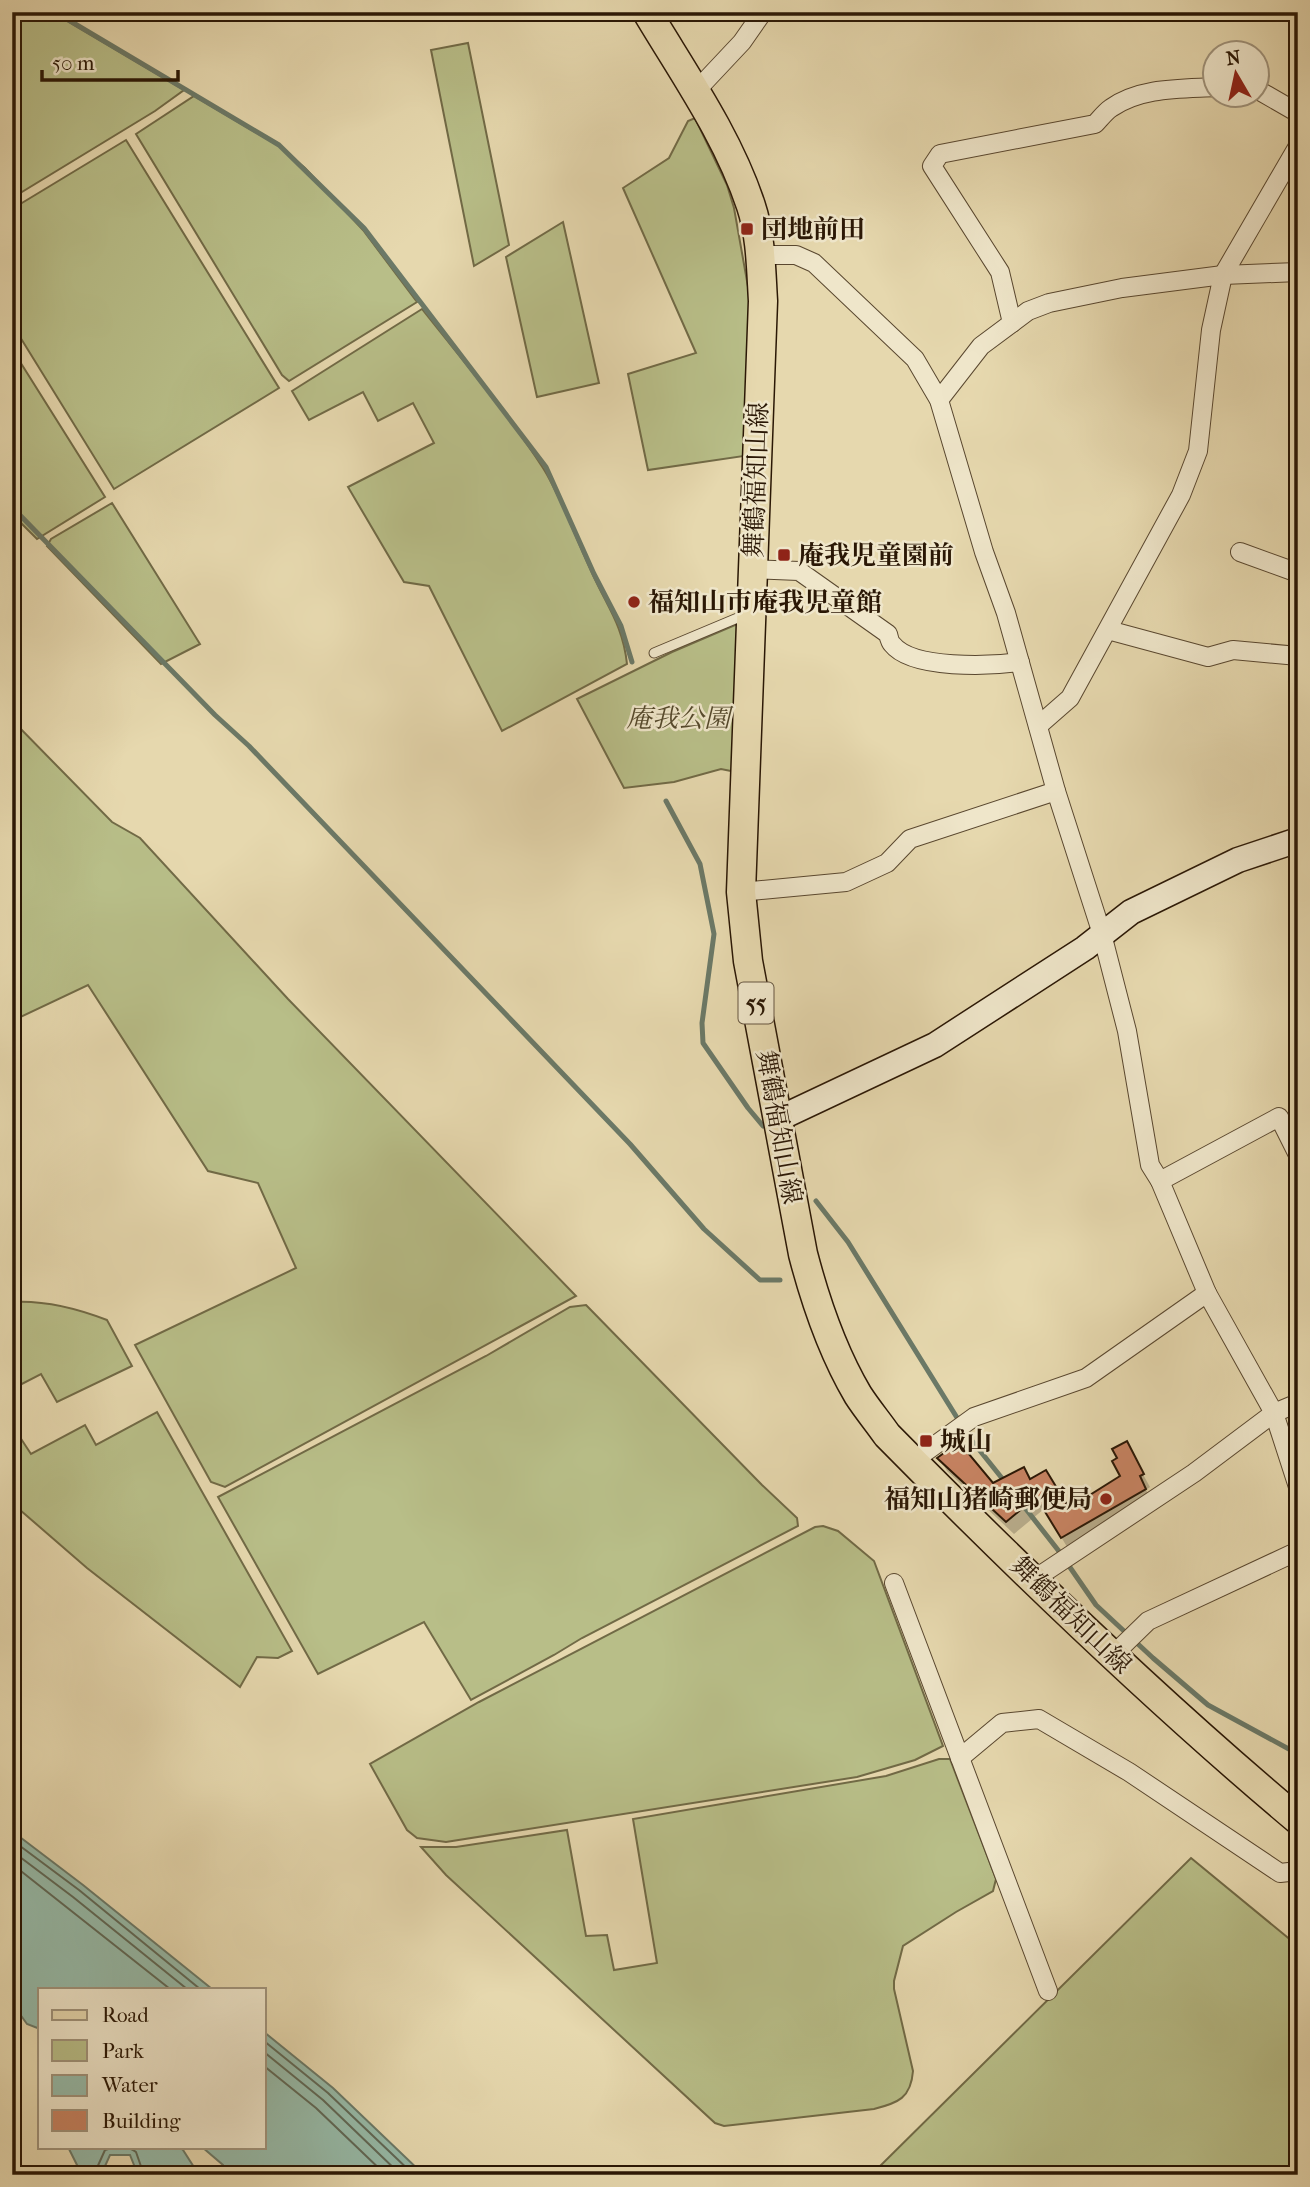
<svg xmlns="http://www.w3.org/2000/svg" width="1310" height="2187" font-family="'IM FELL French Canon','Noto Serif JP',serif">
<style>
.green{fill:#b8be88;stroke:#716a46;stroke-width:2}
.water{fill:#96baa8;stroke:#6b7967;stroke-width:2}
.shadow{fill:#0003}
.lines{fill:none;stroke-linecap:round;stroke-linejoin:round}
.shore{stroke:#606856;stroke-width:2}
.stream{stroke:#6b7967;stroke-width:5}
.building{fill:#c78362;stroke:#2a1705;stroke-width:2}
.lane-casing{stroke:#59472f;stroke-width:11}
.street-casing{stroke:#59472f;stroke-width:20}
.secondary-casing{stroke:#2a1705;stroke-width:27}
.primary-casing{stroke:#2a1705;stroke-width:31}
.lane{stroke:#efe6ca;stroke-width:9}
.street{stroke:#efe6ca;stroke-width:18}
.secondary{stroke:#efe6ca;stroke-width:24}
.primary{stroke:#e6d8ae;stroke-width:28}
.poi-dot{fill:#8f2418;stroke:#efe6ca;stroke-width:2.5}
.labels{text-anchor:middle;dominant-baseline:central;stroke-width:5;stroke-linejoin:round;paint-order:stroke}
.shield{fill:#efe6ca;stroke:#655540;stroke-width:2}
.shield-label{font-size:24px;font-weight:bold;fill:#2a1705}
.poi-label{font-size:26px;font-weight:bold;fill:#2a1705;stroke:#efe6ca;text-anchor:start}
.street-label{font-size:26px;fill:#2a1705;stroke:#efe6ca}
.park-label{font-size:26px;font-style:italic;fill:#55492c;stroke:#efe6ca}
</style>
<rect width="100%" height="100%" fill="#e6d8ae"/>
<filter id="stains"><feTurbulence type="fractalNoise" baseFrequency=".00286" numOctaves="4"/><feColorMatrix values="0 0 0 0 .2 0 0 0 0 .09 0 0 0 0 .02 0 0 0 .5 -.17"/></filter>
<radialGradient id="worn" r=".72"><stop offset=".6" stop-color="#630" stop-opacity="0"/><stop offset="1" stop-color="#630" stop-opacity=".3"/></radialGradient>
<g class="green">
<polygon points="12,12 52,12 184,90 155,111 12,198"/>
<polygon points="468,43 509,245 474,266 431,50"/>
<polygon points="194,96 279,146 305,168 363,230 417,302 289,381 282,375 136,134"/>
<polygon points="695,118 727,185 734,208 750,298 744,456 648,470 628,374 696,353 623,188 669,158 688,121"/>
<polygon points="126,140 279,388 114,489 12,324 12,209"/>
<polygon points="563,222 599,383 537,397 506,257"/>
<path d="M 422,309 C 463,361 507,412 543,468 C 562,498 577,542 593,575 C 608,608 623,626 627,664 L 502,731 L 429,586 L 404,582 L 348,487 L 434,443 L 413,403 L 378,421 L 363,392 L 309,420 L 292,391 Z"/>
<polygon points="12,349 105,497 37,539 12,514"/>
<polygon points="112,503 200,644 161,664 47,546 51,539"/>
<polygon points="742,622 741,773 721,769 674,782 624,788 577,699 672,652"/>
<polygon points="12,720 112,822 140,838 288,999 576,1296 225,1487 211,1482 135,1345 296,1268 258,1183 208,1171 88,985 12,1021"/>
<path d="M 12,1302 C 45,1300 76,1308 107,1320 L 132,1366 L 57,1402 L 41,1374 L 12,1389 Z"/>
<polygon points="586,1305 762,1485 797,1518 798,1526 582,1638 554,1655 471,1700 424,1622 318,1674 218,1497 486,1356 570,1307"/>
<polygon points="157,1412 292,1651 278,1658 257,1657 240,1687 87,1568 12,1503 12,1425 31,1454 85,1425 96,1445"/>
<polygon points="823,1526 838,1531 874,1561 943,1746 915,1760 857,1777 446,1842 417,1838 407,1830 370,1764 479,1702 815,1527"/>
<path d="M 939,1759 L 950,1759 L 996,1879 L 993,1891 L 956,1912 L 903,1946 L 894,1981 L 894,1989 L 913,2071 C 911,2098 898,2103 874,2109 L 724,2126 L 715,2123 L 446,1875 L 421,1847 L 456,1847 L 567,1830 L 586,1936 L 607,1935 L 614,1970 L 657,1963 L 633,1819 L 886,1776 Z"/>
<polygon points="1191,1858 1298,1946 1298,2175 871,2175"/>
</g>
<g class="water">
<polygon points="12,1831 83,1885 212,1989 40,1989 40,2029 27,2024 12,2003"/>
<polygon points="264,2032 333,2088 424,2175 229,2175 223,2165 202,2147 264,2147"/>
<polygon points="68,2147 179,2147 183,2150 199,2175 138,2175 130,2155 110,2155 101,2175 82,2175"/>
</g>
<polygon class="shadow" points="1126,1444 1150,1487 1146,1490 1152,1502 1069,1550 1044,1509 1014,1534 947,1471 939,1458 993,1485 1030,1481 1069,1510 1122,1477 1120,1459"/>
<g class="lines">
<g class="shore">
<polyline points="12,1840 79,1890 200,1989"/>
<polyline points="12,1851 73,1897 187,1989"/>
<polyline points="12,1864 170,1989"/>
<polyline points="264,2041 328,2093 414,2175"/>
<polyline points="264,2052 323,2100 401,2175"/>
<polyline points="264,2066 316,2108 386,2175"/>
<path d="M 95,2175 L 96,2170 L 105,2150 C 114,2146 129,2146 136,2152 L 144,2175"/>
</g>
<g class="stream">
<polyline points="55,12 279,145 364,228 546,467 594,574 621,626 632,662"/>
<polyline points="12,507 215,715 249,746 630,1144 704,1229 760,1280 780,1280"/>
<polyline points="666,801 700,864 714,934 702,1023 703,1043 748,1108 763,1126"/>
<polyline points="816,1201 848,1242 969,1437 1005,1482"/>
<polyline points="1022,1504 1058,1550 1096,1605 1153,1658 1208,1705 1298,1754"/>
</g>
</g>
<polygon class="building" points="1127,1441 1144,1474 1140,1476 1146,1489 1061,1538 1036,1497 1006,1522 937,1458 959,1442 993,1483 1024,1467 1030,1479 1046,1470 1069,1508 1120,1476 1112,1461 1117,1458 1112,1449"/>
<g class="lines">
<defs>
<polyline id="lane" points="654,653 747,614"/>
<g id="street">
<polyline points="1258,90 1298,113"/>
<polyline points="695,92 742,42 763,12"/>
<polyline points="761,255 796,255 814,263 915,359 939,400 984,552 1006,613 1056,791 1102,934 1127,1031 1150,1165 1160,1181 1207,1293 1274,1413 1298,1487"/>
<path d="M 1012,323 L 1000,272 L 932,166 L 940,154 L 1095,124 C 1100,119 1105,112 1111,108 C 1141,87 1181,89 1216,87"/>
<polyline points="939,400 981,346 1028,311 1049,303 1122,288 1223,275 1298,272"/>
<polyline points="1240,552 1298,573"/>
<path d="M 753,569 L 799,571 L 888,634 C 889,638 890,642 892,644 C 912,670 991,666 1020,662"/>
<polyline points="1108,630 1208,657 1233,650 1298,656"/>
<polyline points="1038,726 1070,698 1181,495 1198,451 1211,330 1223,275 1298,146"/>
<polyline points="741,892 846,882 887,863 910,839 1056,791"/>
<polyline points="1160,1181 1279,1117 1298,1155"/>
<polyline points="913,1461 974,1417 1086,1378 1207,1293"/>
<polyline points="1033,1580 1194,1473 1274,1413 1298,1403"/>
<polyline points="894,1583 1048,1991"/>
<polyline points="1112,1656 1148,1621 1298,1551"/>
<polyline points="960,1758 1002,1723 1039,1719 1129,1772 1280,1873 1298,1871"/>
</g>
<polyline id="secondary" points="778,1119 935,1045 1085,948 1131,912 1238,860 1298,840"/>
<path id="primary" d="M 647,12 C 684,74 728,136 751,206 C 761,236 761,269 763,301 L 741,892 L 748,961 L 803,1254 C 816,1304 832,1351 858,1395 C 867,1409 878,1422 887,1435 C 1019,1569 1154,1699 1298,1820"/>
</defs>
<use href="#lane" class="lane-casing"/>
<use href="#street" class="street-casing"/>
<use href="#secondary" class="secondary-casing"/>
<use href="#primary" class="primary-casing"/>
<use href="#lane" class="lane"/>
<use href="#street" class="street"/>
<use href="#secondary" class="secondary"/>
<use href="#primary" class="primary"/>
</g>
<g class="poi-dot">
<rect x="740" y="222" width="14" height="14" rx="3.5"/>
<rect x="777" y="548" width="14" height="14" rx="3.5"/>
<circle cx="634" cy="602" r="7"/>
<rect x="919" y="1434" width="14" height="14" rx="3.5"/>
<circle cx="1106" cy="1499" r="7"/>
</g>
<g class="labels">
<rect class="shield" x="738.5" y="982.5" width="35" height="41" rx="5"/>
<g class="shield-label">
<text x="756" y="1003">55</text>
</g>
<g class="poi-label">
<text x="761" y="229">団地前田</text>
<text x="798" y="555">庵我児童園前</text>
<text x="648" y="602">福知山市庵我児童館</text>
<text x="940" y="1441">城山</text>
<text x="1092" y="1499" text-anchor="end">福知山猪崎郵便局</text>
</g>
<g class="street-label">
<text transform="translate(756 480) rotate(-88)">舞鶴福知山線</text>
<text transform="translate(779 1127) rotate(80)">舞鶴福知山線</text>
<text transform="translate(1071 1615) rotate(44)">舞鶴福知山線</text>
</g>
<g class="park-label">
<text x="678" y="718">庵我公園</text>
</g>
</g>
<rect width="1310" height="2187" fill="none" stroke="#e6d8ae" stroke-width="42"/>
<rect x="14" y="14" width="1282" height="2159" fill="none" stroke="#2a1705" stroke-width="3.5"/>
<rect x="21" y="21" width="1268" height="2145" fill="none" stroke="#2a1705" stroke-width="2"/>
<rect x="38" y="1988" width="228" height="161" fill="#efe6ca" stroke="#a0937b" stroke-width="2"/>
<rect x="52" y="2010" width="35" height="10" fill="#e6d8ae" stroke="#a0937b" stroke-width="2"/>
<text x="102" y="2022" font-size="21" fill="#2a1705">Road</text>
<rect x="52" y="2040" width="35" height="21" fill="#b8be88" stroke="#a0937b" stroke-width="2"/>
<text x="102" y="2058" font-size="21" fill="#2a1705">Park</text>
<rect x="52" y="2075" width="35" height="21" fill="#96baa8" stroke="#a0937b" stroke-width="2"/>
<text x="102" y="2092" font-size="21" fill="#2a1705">Water</text>
<rect x="52" y="2110" width="35" height="21" fill="#c78362" stroke="#a0937b" stroke-width="2"/>
<text x="102" y="2128" font-size="21" fill="#2a1705">Building</text>
<g transform="translate(1236 74) rotate(351)"><circle r="33" fill="#efe6ca" stroke="#a0937b" stroke-width="2"/>
<path d="M0-5L12 26L0 18L-12 26Z" fill="#8f2418"/>
<text y="-10" font-size="19" font-weight="bold" text-anchor="middle" fill="#2a1705">N</text>
</g>
<path d="M42 70v10h136v-10" fill="none" stroke="#2a1705" stroke-width="3.5"/>
<text x="52" y="70" font-size="21" fill="#2a1705" stroke="#efe6ca" stroke-width="5" paint-order="stroke">50 m</text>
<rect width="100%" height="100%" filter="url(#stains)"/>
<rect width="100%" height="100%" fill="url(#worn)"/>
</svg>
